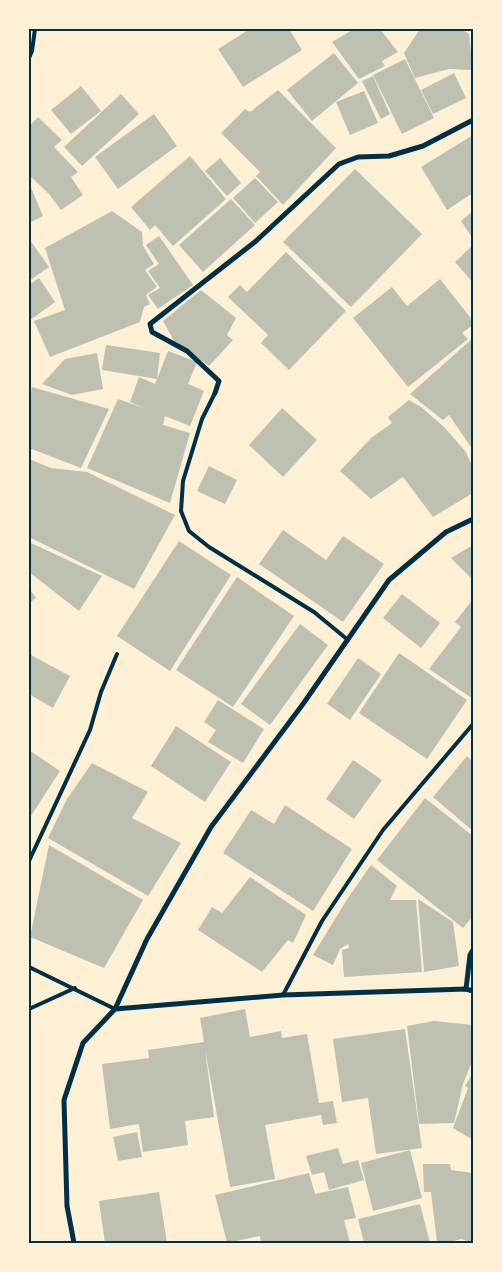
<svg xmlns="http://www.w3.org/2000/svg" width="502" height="1272" font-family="'Open Sans',sans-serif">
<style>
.building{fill:#bec0b2}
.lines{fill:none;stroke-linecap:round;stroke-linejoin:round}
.service{stroke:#003049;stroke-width:4}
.minor{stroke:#003049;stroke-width:5}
.neatline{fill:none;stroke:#003049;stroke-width:2}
</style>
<rect width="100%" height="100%" fill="#fdf0d5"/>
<g class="building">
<polygon points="250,29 289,29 302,50 243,87 218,49"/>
<polygon points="354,29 380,29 398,52 382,61 385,66 359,79 332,42"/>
<polygon points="420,29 461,29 469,34 473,70 449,69 415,78 404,53"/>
<polygon points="334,53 358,83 312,121 287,90"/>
<polygon points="405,59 434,118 402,134 373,75"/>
<polygon points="454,73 466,98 433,114 421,90"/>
<polygon points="373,76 390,114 381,119 362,81"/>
<polygon points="81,86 101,111 71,134 51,110"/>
<polygon points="278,90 336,148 283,205 256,176 260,172 221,133 245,109 250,112"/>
<polygon points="364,91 378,123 350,135 336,102"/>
<polygon points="121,94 139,114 82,166 64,147"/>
<polygon points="154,114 177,146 118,189 95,157"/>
<polygon points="38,117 62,140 54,147 78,172 71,177 83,195 61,210 49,194 29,175 29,126"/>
<polygon points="473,135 473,193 447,210 421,167"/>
<polygon points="190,156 226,199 173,246 155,225 150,230 131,207"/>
<polygon points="220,158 241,183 227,196 205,171"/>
<polygon points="355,169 422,234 351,307 283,242"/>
<polygon points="255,178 278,202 255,223 233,198"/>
<polygon points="29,183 43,216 29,223"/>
<polygon points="231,199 255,225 203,272 179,245"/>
<polygon points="112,211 142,232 143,246 154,264 145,270 157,287 146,295 150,304 144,307 140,322 50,357 34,321 65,310 45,248"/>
<polygon points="473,211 473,239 461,221"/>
<polygon points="159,236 193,285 158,309 148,295 160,288 148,271 159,264 146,245"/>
<polygon points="30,240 49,267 29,281 29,241"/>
<polygon points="473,245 473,283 455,262"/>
<polygon points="286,252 346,311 289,370 261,343 268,335 228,297 240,285 247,292"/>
<polygon points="39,278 55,302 29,321 29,285"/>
<polygon points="440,279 473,321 473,325 462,333 468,339 408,387 353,318 392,287 407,306"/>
<polygon points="201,290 236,318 227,335 233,340 209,366 174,341 163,321"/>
<polygon points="473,338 473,450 449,415 443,420 410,394"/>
<polygon points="106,345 160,353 157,379 102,370"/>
<polygon points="168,351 197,362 188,384 204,391 190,426 165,416 163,425 190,433 170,503 87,468 118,399 147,409 130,402 139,377 155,384"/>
<polygon points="97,353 103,389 72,395 42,384 65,359"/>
<polygon points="32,387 109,409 81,468 29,448 29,406"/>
<polygon points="409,400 421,407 444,427 466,452 473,468 473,493 433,517 403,477 371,499 340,471 371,438 392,423 388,417"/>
<polygon points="282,408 317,440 283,477 249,445"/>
<polygon points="29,459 51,468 87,472 175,515 134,589 29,537"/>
<polygon points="209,466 237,480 225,504 197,491"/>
<polygon points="283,530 326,560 343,536 384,564 343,622 259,564"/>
<polygon points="179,541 231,575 170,671 117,636"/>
<polygon points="31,543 102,576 79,611 29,572 29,546"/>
<polygon points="473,545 473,580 451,558"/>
<polygon points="237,577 294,616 233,707 176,670"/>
<polygon points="29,588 36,598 29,603"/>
<polygon points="402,594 440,623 421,648 383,618"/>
<polygon points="473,599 473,699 429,669 461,627 455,622"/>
<polygon points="300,624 328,645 270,725 241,704"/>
<polygon points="399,653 467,700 427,759 359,713"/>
<polygon points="31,655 70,676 53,708 29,694 29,659"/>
<polygon points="358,658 381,674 350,720 327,704"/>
<polygon points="218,700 264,729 243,763 208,742 216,730 204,722"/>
<polygon points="176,726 231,762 205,802 151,766"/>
<polygon points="29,750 60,771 29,819"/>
<polygon points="467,756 473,762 473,831 433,797"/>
<polygon points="353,760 382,780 354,819 326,799"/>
<polygon points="92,763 148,792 132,818 181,843 148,896 48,838 67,799"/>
<polygon points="425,798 473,836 473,916 463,928 377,860"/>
<polygon points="285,805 352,849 313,911 223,853 251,810 274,824"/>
<polygon points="49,845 143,900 104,968 30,937"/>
<polygon points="371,865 397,886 390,900 416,900 422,972 344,977 342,950 349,948 348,944 340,949 333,965 313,955 346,901"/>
<polygon points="250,877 306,915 293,943 288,940 262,972 198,930 212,907 222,913"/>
<polygon points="418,899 453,922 459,966 424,972"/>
<polygon points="245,1009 250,1037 281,1031 282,1038 307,1034 319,1103 333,1101 337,1123 323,1125 321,1115 265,1125 275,1179 230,1187 205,1049 214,1117 185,1121 188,1145 143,1152 139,1124 110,1129 102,1064 149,1058 148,1050 204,1042 200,1018"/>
<polygon points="434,1021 473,1025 473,1059 463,1084 454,1123 419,1124 407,1026"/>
<polygon points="405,1029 422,1148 376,1154 368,1098 342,1102 333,1039"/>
<polygon points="473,1072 473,1140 453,1128 468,1088 465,1086"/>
<polygon points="137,1132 142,1157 118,1161 113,1137"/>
<polygon points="338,1148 343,1164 358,1160 364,1180 329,1190 324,1172 312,1175 306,1156"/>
<polygon points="410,1150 422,1198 373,1211 361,1163"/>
<polygon points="423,1164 450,1164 451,1170 473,1173 473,1243 461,1239 447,1243 437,1243 431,1192 424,1192"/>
<polygon points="309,1173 315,1194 348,1187 356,1218 344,1220 350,1243 261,1243 260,1236 227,1243 215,1195"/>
<polygon points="159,1192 167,1243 105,1243 99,1201"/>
<polygon points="420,1204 430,1243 364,1243 358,1219"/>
</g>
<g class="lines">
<g class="service">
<polyline points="29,58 32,51 35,29"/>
<polyline points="215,393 202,419 183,481 181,511 189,531 209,547 314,612 348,640"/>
<polyline points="29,861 90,730 101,692 117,654"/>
<polyline points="29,967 115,1009"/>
<polyline points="283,995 322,921 383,830 473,724"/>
<polyline points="29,1009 75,988"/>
</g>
<g class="minor">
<polyline points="215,393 219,381 187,351 152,332 150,324 256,241 339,164 358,157 389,156 423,146 473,120"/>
<polyline points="466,989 470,955 473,950"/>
<polyline points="115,1009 283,995 466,989 473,991"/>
<polyline points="74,1243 67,1206 64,1100 83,1043 115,1009 147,939 211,827 303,704 389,580 446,532 473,519"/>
</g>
</g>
<rect width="502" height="1272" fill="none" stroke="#fdf0d5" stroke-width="60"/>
<rect x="30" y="30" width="442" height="1212" class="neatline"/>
</svg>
